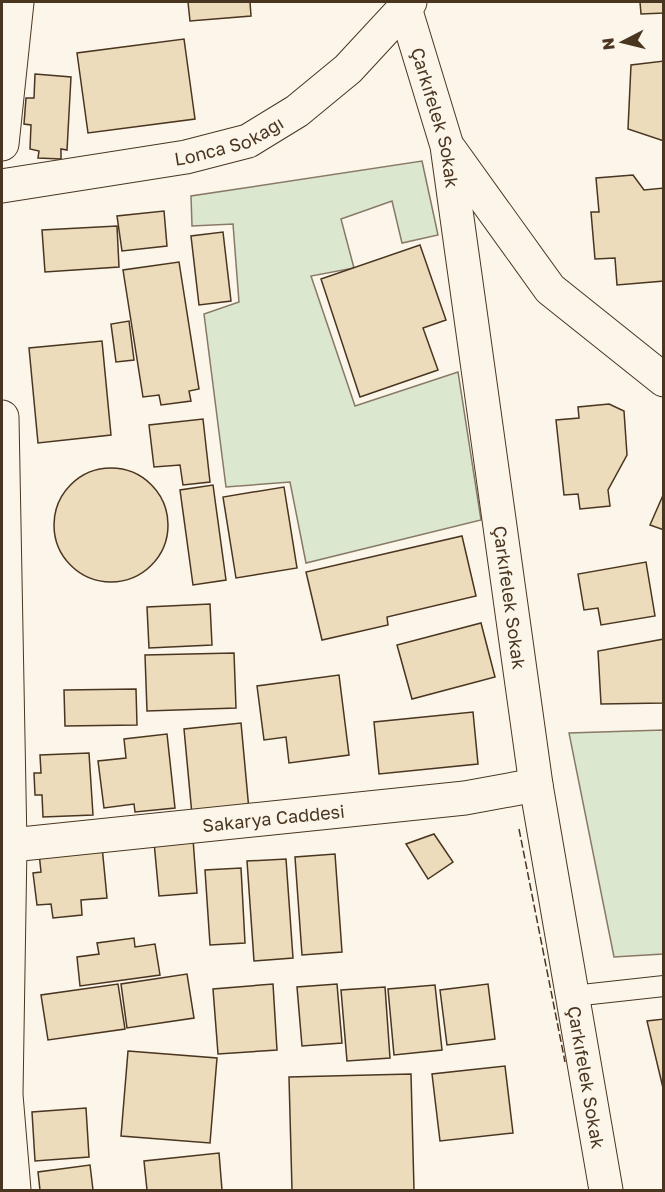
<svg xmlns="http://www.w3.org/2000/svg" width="665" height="1192" font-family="'Golos Text',sans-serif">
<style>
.green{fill:#dce7d0;stroke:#887966;stroke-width:1.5}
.building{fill:#ecdcbc;stroke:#4a3520;stroke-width:1.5}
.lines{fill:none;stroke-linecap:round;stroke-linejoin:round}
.service-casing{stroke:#4a3520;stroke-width:22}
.minor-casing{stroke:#4a3520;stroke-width:35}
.service{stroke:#fbf6e9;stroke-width:20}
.minor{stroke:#fbf6e9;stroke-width:33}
.fence{stroke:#4a3520;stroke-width:1.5;stroke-dasharray:8 3;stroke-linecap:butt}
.labels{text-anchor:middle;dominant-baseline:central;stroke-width:4.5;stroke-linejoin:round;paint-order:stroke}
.street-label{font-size:18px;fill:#4a3520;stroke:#fbf6e9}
</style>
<rect width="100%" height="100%" fill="#fbf6e9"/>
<g class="green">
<polygon points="422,161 438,235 402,243 392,201 341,219 354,268 311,276 355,406 458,372 481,520 306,563 290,482 226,487 204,314 239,302 233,224 192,226 191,196"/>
<polygon points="663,730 663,954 614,957 569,733"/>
</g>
<g class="building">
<polygon points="188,2 250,2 251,16 190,21"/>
<polygon points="640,2 664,2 664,13 641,14"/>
<polygon points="184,39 195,119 88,133 77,53"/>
<polygon points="664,61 664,141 628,129 631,65"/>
<polygon points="35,74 71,77 67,150 61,149 61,159 38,158 39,151 30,149 31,125 24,124 26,98 34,98"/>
<polygon points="633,175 644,190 664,188 664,281 617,285 615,258 595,259 591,212 599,212 596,178"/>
<polygon points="164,211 167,246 122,251 117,216"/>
<polygon points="117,226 119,267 45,272 42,230"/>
<polygon points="223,232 231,301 199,305 191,236"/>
<polygon points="420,245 446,320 423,328 438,370 360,397 321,279"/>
<polygon points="179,262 199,389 189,391 191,401 161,405 159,395 143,397 123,270"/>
<polygon points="129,321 134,360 116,362 111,324"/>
<polygon points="102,341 111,435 38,443 29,348"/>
<polygon points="609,404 624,411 627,455 608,490 610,506 580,509 578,494 564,495 556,420 579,418 578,407"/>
<polygon points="203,419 210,482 183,485 180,465 154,467 149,425"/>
<circle cx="111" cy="525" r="57"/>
<polygon points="213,485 226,580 193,585 180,490"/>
<polygon points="284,487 297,568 236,578 223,497"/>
<polygon points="664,493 664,530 650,525"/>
<polygon points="462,536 476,596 387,617 388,625 322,640 306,572"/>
<polygon points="646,562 655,616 601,625 598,608 584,610 578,574"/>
<polygon points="210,604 212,645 149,648 147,607"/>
<polygon points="481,623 495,677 412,699 397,645"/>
<polygon points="664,639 664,703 601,704 598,651"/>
<polygon points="234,653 236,708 147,711 145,655"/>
<polygon points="339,675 349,755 289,763 286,737 264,740 257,686"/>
<polygon points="136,689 137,725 65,726 64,690"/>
<polygon points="473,712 478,764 379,774 374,722"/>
<polygon points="241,723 249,810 192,815 184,729"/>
<polygon points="167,734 175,808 135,812 134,804 104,808 98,761 126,758 124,739"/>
<polygon points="89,753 93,815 43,817 42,795 35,795 34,773 41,773 40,755"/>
<polygon points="434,834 453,862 428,879 406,844"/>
<polygon points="193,839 197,893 159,896 154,842"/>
<polygon points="102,846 107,898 81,900 82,915 53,918 51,904 37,905 33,873 41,872 39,853"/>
<polygon points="335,854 342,952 302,955 295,857"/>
<polygon points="286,859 293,958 254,961 247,861"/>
<polygon points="241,868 245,943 210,945 205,870"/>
<polygon points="134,938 135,947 155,944 160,975 80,986 77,957 99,954 97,943"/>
<polygon points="187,974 194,1018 127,1028 121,984"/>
<polygon points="118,984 125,1029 48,1040 41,995"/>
<polygon points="273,984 277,1050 218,1054 213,989"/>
<polygon points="337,984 342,1043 302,1046 297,987"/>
<polygon points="488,984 495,1039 447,1045 440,990"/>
<polygon points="435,985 442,1050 394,1055 388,989"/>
<polygon points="385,987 390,1058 347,1061 341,990"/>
<polygon points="664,1019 664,1088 663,1088 647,1021"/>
<polygon points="128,1051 217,1058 210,1143 121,1136"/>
<polygon points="505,1066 513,1133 440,1141 432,1074"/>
<polygon points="411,1074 414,1190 292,1190 289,1077"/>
<polygon points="86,1108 89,1157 35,1161 32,1112"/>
<polygon points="219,1153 222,1190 147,1190 144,1161"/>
<polygon points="90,1165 93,1190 40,1190 38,1172"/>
</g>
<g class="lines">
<defs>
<polyline id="service" points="573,996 664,986"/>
<g id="minor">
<path id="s1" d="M 405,8 L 447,146 L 536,785 L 606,1190"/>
<polyline points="2,144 17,2"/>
<polyline points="450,150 550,289 664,380"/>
<path id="s2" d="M 2,186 L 186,157 L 248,141 L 297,111 L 348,69 L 410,2"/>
<polyline points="2,417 10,845 6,1095 14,1190"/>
<path id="s3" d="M 2,846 L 465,798 L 536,785"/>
</g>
</defs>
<use href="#service" class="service-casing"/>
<use href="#minor" class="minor-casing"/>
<use href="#service" class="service"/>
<use href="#minor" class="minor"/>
<polyline class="fence" points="519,829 565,1062"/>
</g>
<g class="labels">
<g class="street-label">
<text stroke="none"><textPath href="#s1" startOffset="114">Çarkıfelek Sokak</textPath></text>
<text stroke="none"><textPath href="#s2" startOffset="232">Lonca Sokağı</textPath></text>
<text stroke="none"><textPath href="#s1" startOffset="600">Çarkıfelek Sokak</textPath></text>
<text stroke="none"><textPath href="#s3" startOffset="273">Sakarya Caddesi</textPath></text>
<text stroke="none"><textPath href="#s1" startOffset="1086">Çarkıfelek Sokak</textPath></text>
</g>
</g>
<rect width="665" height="1192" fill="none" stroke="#4a3520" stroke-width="6"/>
<g transform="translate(623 42) rotate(263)" stroke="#fbf6e9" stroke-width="4.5" paint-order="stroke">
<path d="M0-4.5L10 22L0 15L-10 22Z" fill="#4a3520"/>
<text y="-9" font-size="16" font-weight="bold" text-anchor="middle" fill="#4a3520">N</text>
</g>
</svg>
